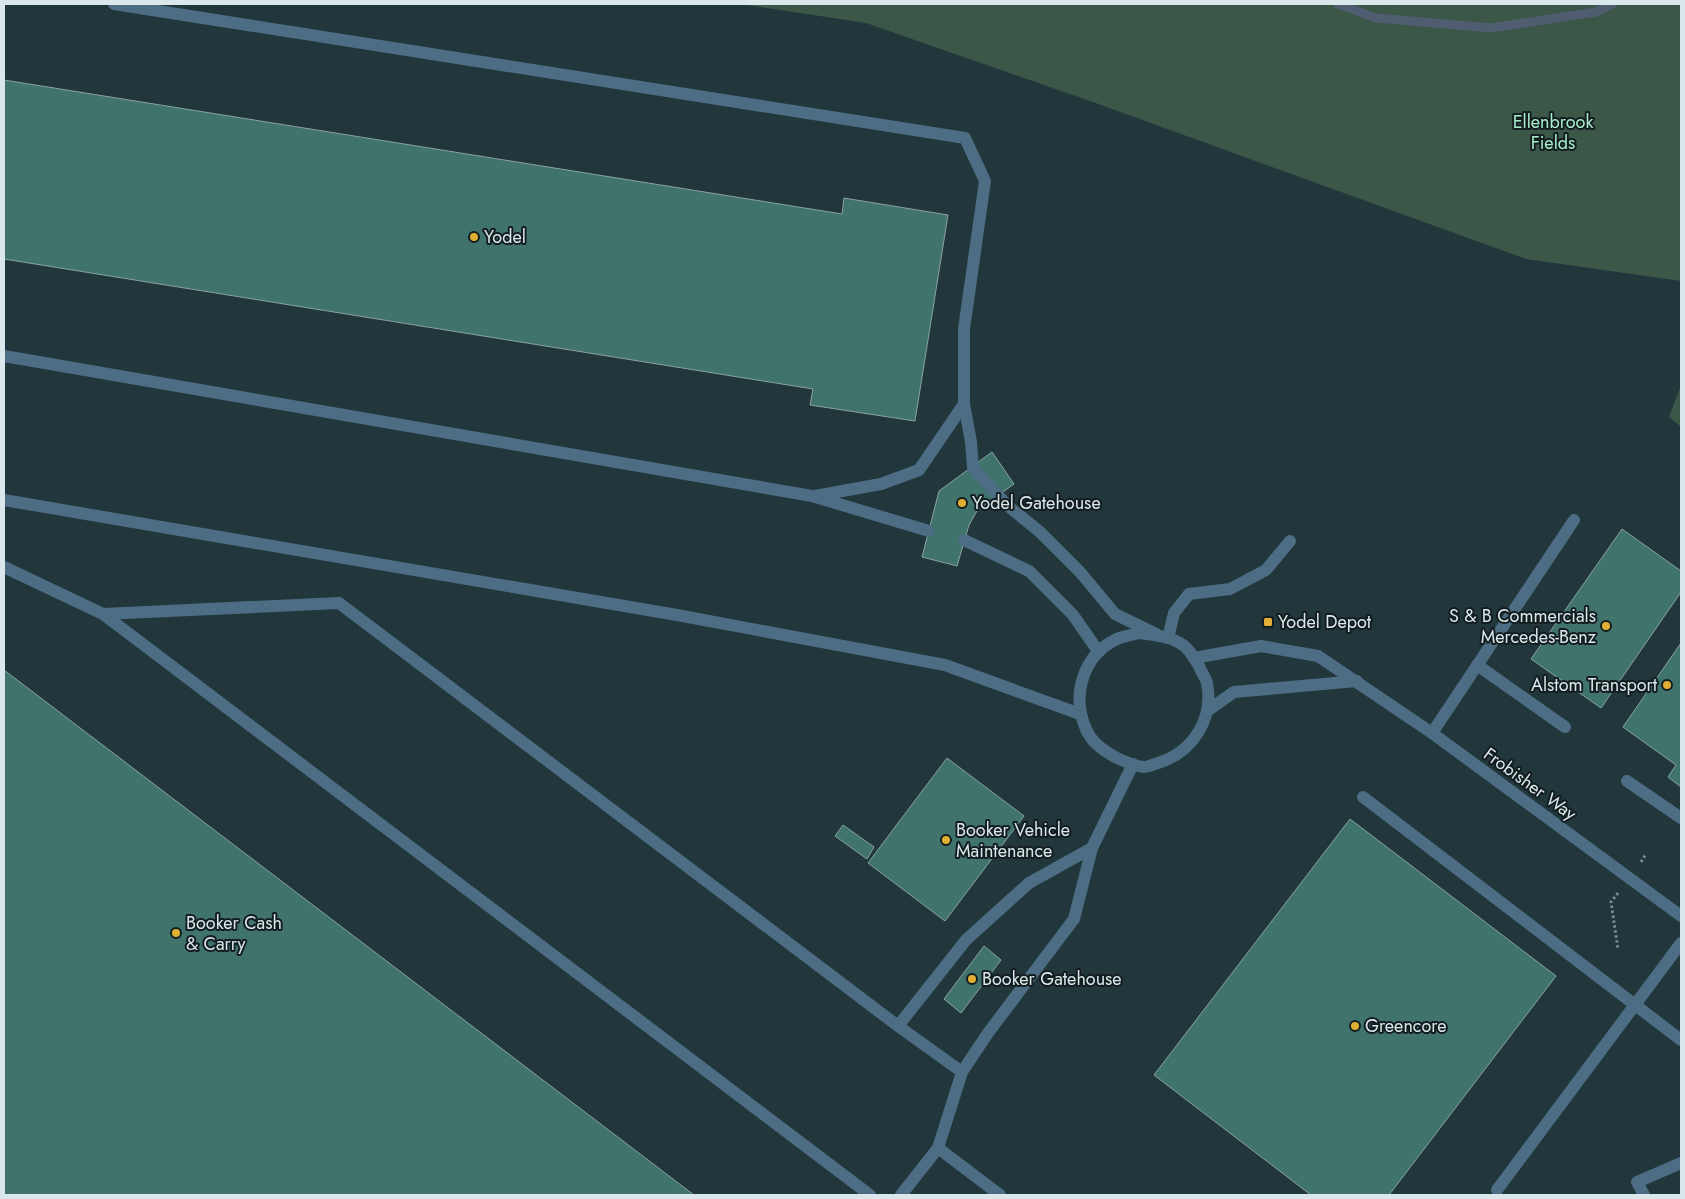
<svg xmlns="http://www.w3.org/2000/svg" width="1685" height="1199" font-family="Jost,sans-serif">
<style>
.green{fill:#3a5748}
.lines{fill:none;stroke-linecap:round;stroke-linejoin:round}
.stream{stroke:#505d71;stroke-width:9}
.building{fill:#41736d;stroke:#89a3a0}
.path{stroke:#798b8f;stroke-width:3;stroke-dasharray:2.5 2.5;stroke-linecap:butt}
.lane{stroke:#4c6d83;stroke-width:12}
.street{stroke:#4c6d83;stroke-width:12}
.poi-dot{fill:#e1af34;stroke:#131d1f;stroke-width:2}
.labels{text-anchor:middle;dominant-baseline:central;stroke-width:4;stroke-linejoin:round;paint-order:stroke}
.park-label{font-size:18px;fill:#a9eecb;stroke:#131d1f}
.poi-label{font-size:18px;fill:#dbe8eb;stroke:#131d1f;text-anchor:start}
.street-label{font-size:18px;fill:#dbe8eb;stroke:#131d1f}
</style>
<rect width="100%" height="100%" fill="#21373c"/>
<g class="green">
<polygon points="740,4 1681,4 1681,281 1526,259 1090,101 866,23"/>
<polygon points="1681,385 1681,427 1669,417"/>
</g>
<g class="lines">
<polyline class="stream" points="1338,4 1376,18 1491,28 1596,12 1612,4"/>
</g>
<g class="building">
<polygon points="4,80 842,214 844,198 948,215 915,421 810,405 813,389 4,259"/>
<polygon points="992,452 1014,484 977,511 969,525 957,566 922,557 939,491"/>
<polygon points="1622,529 1681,571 1681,592 1601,708 1531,659"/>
<polygon points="1681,643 1681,787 1668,777 1676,765 1623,727"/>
<polygon points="4,670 694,1195 4,1195"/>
<polygon points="947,758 1024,816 945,921 868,863"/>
<polygon points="1350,819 1556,976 1389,1195 1311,1195 1154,1075"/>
<polygon points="843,825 874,847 867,859 835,836"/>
<polygon points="984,946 1001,960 961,1013 944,999"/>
</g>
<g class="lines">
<g class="path">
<polyline points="1641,862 1646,854"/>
<polyline points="1618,893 1611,902 1618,949"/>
</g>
<g class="lane">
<polyline points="114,4 965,138 985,181 964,329 964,404 971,442 973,468 1008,506 1040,532 1080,572 1115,614 1156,634"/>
<polyline points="4,356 812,496 929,531"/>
<polyline points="815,496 881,484 919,470 964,404"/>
<polyline points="4,500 677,615 945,665 1080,714"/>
<polyline points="964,540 1029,571 1073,615 1098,651"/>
<polyline points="4,567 103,614 339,603 898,1026 966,940 1029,883 1092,848"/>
<polyline points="103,614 870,1195"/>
<polyline points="1168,638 1174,613 1189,594 1230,589 1266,570 1290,541"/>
<polyline points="1477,665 1565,727"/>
<polyline points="1432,733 1574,520"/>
<polyline points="1627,781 1681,818"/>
<polyline points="1363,797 1681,1040"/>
<polyline points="898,1026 962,1072"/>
<polyline points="1497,1190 1681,943"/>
<polyline points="901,1195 938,1148"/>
<polyline points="1000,1195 938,1148 962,1072 988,1033 1074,919 1092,848 1133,764"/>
<polyline points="1644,1195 1637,1182 1681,1163"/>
</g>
<g class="street">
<path d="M 1139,633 C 1154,635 1170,636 1183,645 C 1190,650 1195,659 1199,666 C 1201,672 1206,678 1207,683 C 1214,719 1193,752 1158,763 C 1154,764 1148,767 1144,767 C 1135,766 1123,761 1115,757 C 1103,750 1091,742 1086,729 C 1071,695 1083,655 1117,639 C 1124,636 1132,635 1139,633 Z"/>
<polyline points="1194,658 1261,646 1318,656 1432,733 1681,916"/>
<polyline points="1207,711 1234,692 1357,681"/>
</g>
</g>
<g class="poi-dot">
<circle cx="474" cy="237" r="5"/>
<circle cx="962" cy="503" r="5"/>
<rect x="1263" y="617" width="10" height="10" rx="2.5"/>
<circle cx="1606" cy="626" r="5"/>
<circle cx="1667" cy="685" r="5"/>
<circle cx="946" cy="840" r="5"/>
<circle cx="176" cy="933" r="5"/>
<circle cx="972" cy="979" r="5"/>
<circle cx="1355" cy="1026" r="5"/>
</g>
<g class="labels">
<g class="park-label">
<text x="1553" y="122">Ellenbrook<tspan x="1553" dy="21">Fields</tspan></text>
</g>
<g class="poi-label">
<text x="484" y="237">Yodel</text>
<text x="972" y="503">Yodel Gatehouse</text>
<text x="1596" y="616" text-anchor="end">S &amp; B Commercials<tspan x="1596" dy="21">Mercedes-Benz</tspan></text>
<text x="1278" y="622">Yodel Depot</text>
<text x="1657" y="685" text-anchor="end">Alstom Transport</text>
<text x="956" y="830">Booker Vehicle<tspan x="956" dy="21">Maintenance</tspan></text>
<text x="186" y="923">Booker Cash<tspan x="186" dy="21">&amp; Carry</tspan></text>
<text x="982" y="979">Booker Gatehouse</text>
<text x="1365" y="1026">Greencore</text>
</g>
<g class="street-label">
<text transform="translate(1530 784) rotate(36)">Frobisher Way</text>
</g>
</g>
<rect width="1685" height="1199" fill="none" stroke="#dbe8eb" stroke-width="10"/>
</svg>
